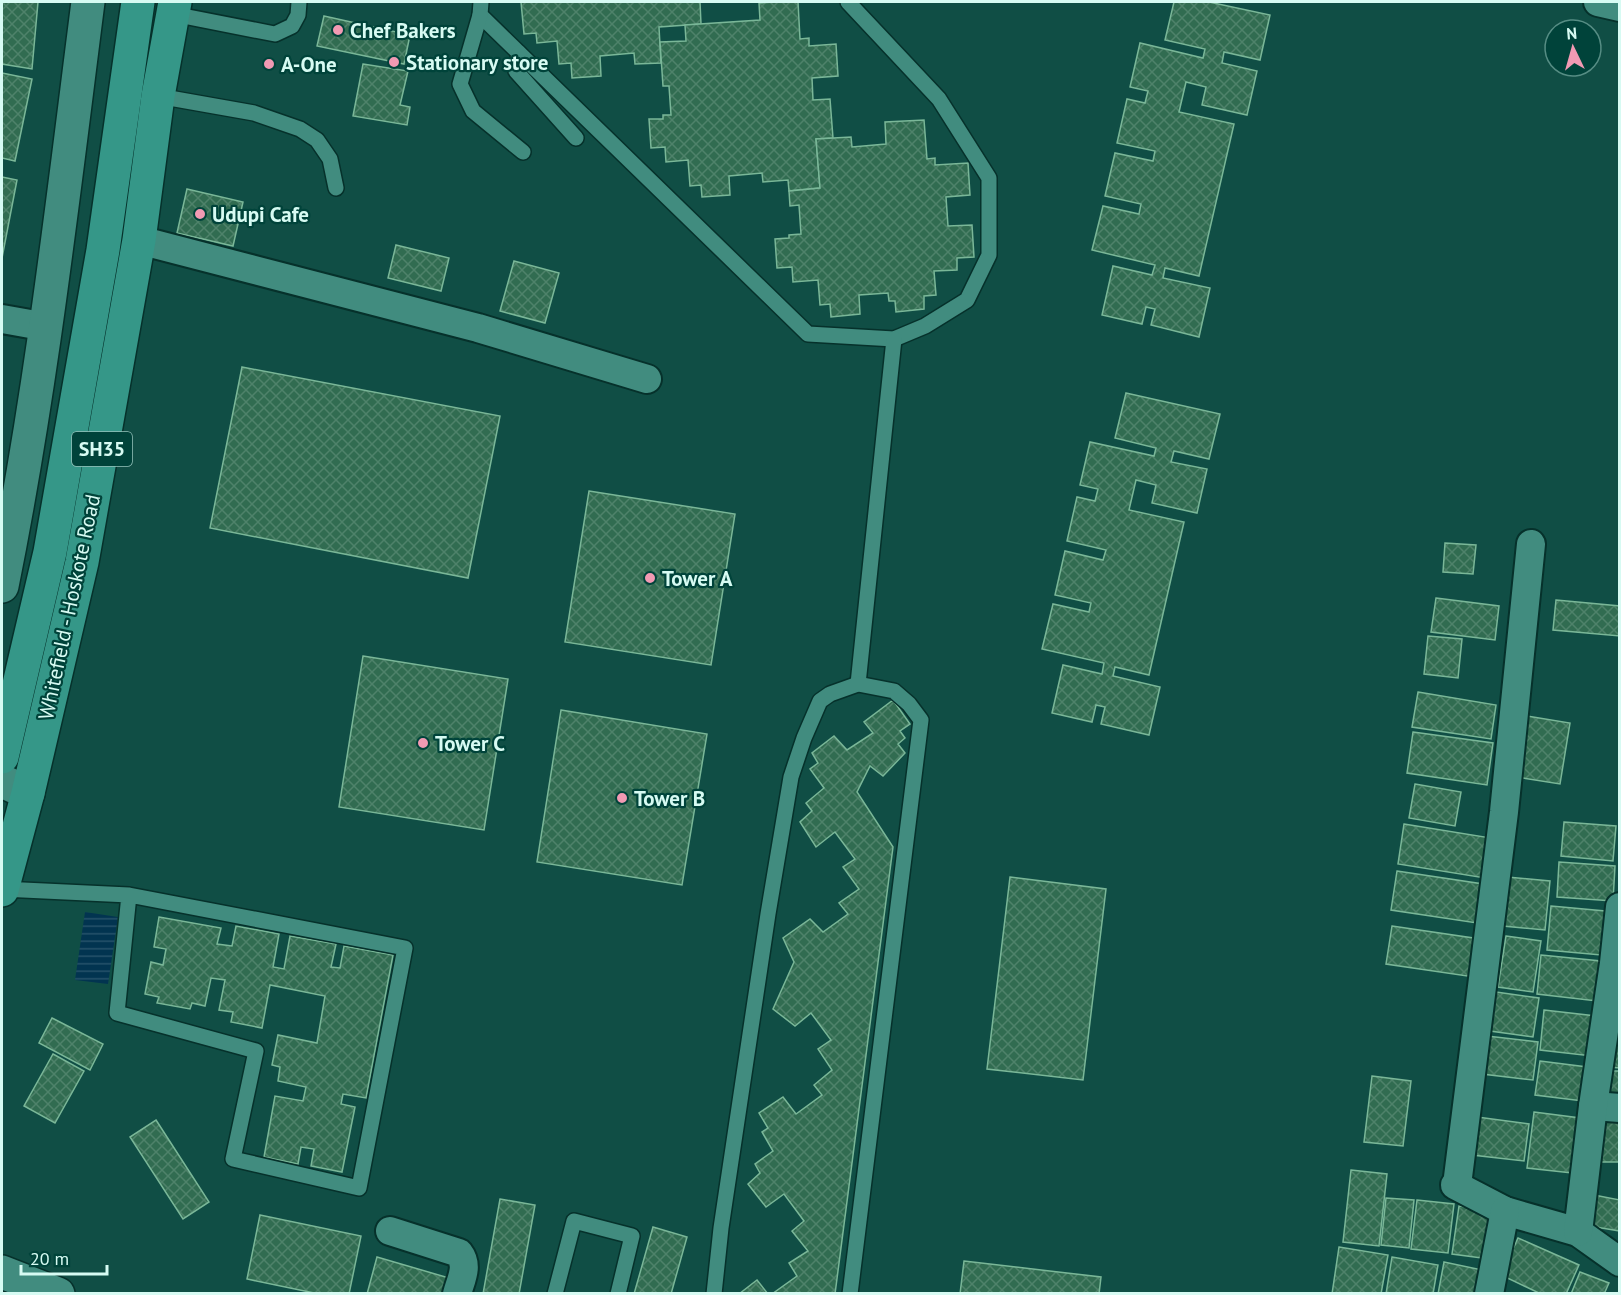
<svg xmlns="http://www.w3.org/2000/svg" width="1621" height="1295" font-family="'PT Sans',sans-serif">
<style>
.water{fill:url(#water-rules)}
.building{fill:url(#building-cross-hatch);stroke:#7ab798;stroke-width:1.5}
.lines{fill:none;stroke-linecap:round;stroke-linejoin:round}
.lane-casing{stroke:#06312b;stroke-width:18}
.street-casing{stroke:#06312b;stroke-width:32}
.secondary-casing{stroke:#06312b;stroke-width:36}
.primary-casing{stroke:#06312b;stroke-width:36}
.lane{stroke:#418c7f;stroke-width:15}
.street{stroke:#418c7f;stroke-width:28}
.secondary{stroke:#418c7f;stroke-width:33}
.primary{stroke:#359788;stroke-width:33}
.poi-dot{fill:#f19ab3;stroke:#00433a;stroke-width:2}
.labels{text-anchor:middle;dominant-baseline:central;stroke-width:4.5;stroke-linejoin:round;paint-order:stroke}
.shield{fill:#00433a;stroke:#96c4bc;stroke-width:1.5}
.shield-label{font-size:20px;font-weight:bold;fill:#d7fbf3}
.poi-label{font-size:21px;font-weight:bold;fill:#d7fbf3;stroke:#00433a;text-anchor:start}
.street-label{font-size:21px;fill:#d7fbf3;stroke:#00433a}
</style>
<defs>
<pattern id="water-rules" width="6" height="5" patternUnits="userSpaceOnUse" patternTransform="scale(1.5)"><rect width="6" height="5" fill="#023450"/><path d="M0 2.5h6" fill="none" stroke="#26526a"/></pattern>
<pattern id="building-cross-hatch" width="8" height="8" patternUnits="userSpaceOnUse" patternTransform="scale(1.5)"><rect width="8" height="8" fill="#316c51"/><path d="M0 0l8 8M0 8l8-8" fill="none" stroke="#4e826a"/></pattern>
</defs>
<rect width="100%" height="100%" fill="#104e45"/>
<polygon class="water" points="85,912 118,917 108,984 75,980"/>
<g class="building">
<polygon points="2,2 38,2 32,69 2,64"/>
<polygon points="521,2 700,2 701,24 659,27 661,63 635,64 634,53 600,56 601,76 572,78 571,63 559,64 557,41 537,43 536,33 524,34"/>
<polygon points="774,2 798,2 800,39 809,38 809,46 836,44 838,76 812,78 813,100 830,99 833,138 816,139 820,188 789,191 788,180 763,182 762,173 729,176 730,195 702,197 701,185 690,186 688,160 666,162 665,147 651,148 649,119 663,119 663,115 671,115 669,86 663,86 660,42 686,41 685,25 760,20 759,3"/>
<polygon points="1174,2 1209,2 1270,15 1260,60 1224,52 1222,63 1257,71 1247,115 1202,105 1206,87 1186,82 1179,112 1234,124 1199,276 1165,268 1163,278 1210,288 1199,337 1151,325 1155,309 1146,307 1142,324 1102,315 1113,266 1152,275 1155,265 1092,250 1103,206 1139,214 1141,204 1105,196 1115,153 1153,161 1155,151 1117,143 1127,99 1145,103 1148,91 1130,87 1140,43 1203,58 1205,49 1165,40"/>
<polygon points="324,16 410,35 404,64 317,46"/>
<polygon points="363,64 408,71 400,105 410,107 407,125 353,116"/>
<polygon points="2,73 32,79 15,161 2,158"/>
<polygon points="924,120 927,159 935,158 935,165 968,163 970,195 946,197 948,226 972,225 974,257 957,258 957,270 934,271 936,295 924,296 924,309 896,312 895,301 889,301 888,293 859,295 860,314 831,317 830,304 820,305 818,280 793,282 792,267 777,268 775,239 789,238 789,235 801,234 799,205 790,206 789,191 820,188 816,139 851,137 852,147 886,144 885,122"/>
<polygon points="2,177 17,180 2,258"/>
<polygon points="187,189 243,202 233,246 177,233"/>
<polygon points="396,245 449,258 441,291 388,278"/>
<polygon points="514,261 559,273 545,323 500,311"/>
<polygon points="242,367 500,416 468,578 210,528"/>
<polygon points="1126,393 1220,414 1209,459 1174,451 1171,462 1207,469 1197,513 1152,503 1156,485 1136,480 1129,510 1184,522 1149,675 1115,667 1113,676 1160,687 1149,735 1101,724 1105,707 1096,705 1092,722 1052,713 1063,665 1102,674 1104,663 1042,649 1053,604 1089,612 1091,603 1055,595 1065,551 1103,560 1106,550 1067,541 1077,497 1095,501 1098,489 1080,485 1090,442 1154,456 1156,448 1115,438"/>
<polygon points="589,491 735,514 711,665 565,642"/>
<polygon points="1445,543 1476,545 1473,574 1443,572"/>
<polygon points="1436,598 1499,606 1495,640 1431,632"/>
<polygon points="1556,600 1620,606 1620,636 1553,630"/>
<polygon points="1428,636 1462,639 1458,678 1424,674"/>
<polygon points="363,656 508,679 484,830 339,807"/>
<polygon points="1418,692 1496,705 1491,739 1412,727"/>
<polygon points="893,700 910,724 900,731 905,738 898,744 905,753 883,776 870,766 857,792 893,847 835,1294 772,1294 797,1276 789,1263 808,1251 792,1231 804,1221 784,1194 766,1207 748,1184 760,1173 755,1164 773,1151 762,1132 768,1128 759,1113 783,1097 796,1114 822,1095 814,1085 832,1070 818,1049 831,1040 811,1013 795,1026 773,1009 794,962 783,938 810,919 823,932 848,914 839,903 859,889 843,867 855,859 835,832 816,847 800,822 812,811 806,803 824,788 810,769 818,763 812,753 834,736 847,750 873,733 864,722"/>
<polygon points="561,710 707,734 682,885 537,862"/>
<polygon points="1527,716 1570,723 1560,784 1517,777"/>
<polygon points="1413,732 1493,743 1487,785 1407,773"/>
<polygon points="1415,784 1461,792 1455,826 1409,818"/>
<polygon points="1564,822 1616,826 1613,861 1561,856"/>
<polygon points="1404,824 1491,838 1485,878 1398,864"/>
<polygon points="1559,862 1615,866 1613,901 1557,897"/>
<polygon points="1397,871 1483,884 1477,923 1391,910"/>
<polygon points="1010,877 1106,889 1083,1080 987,1069"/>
<polygon points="1507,877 1550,881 1545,930 1503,926"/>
<polygon points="1551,906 1616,912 1612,956 1547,950"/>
<polygon points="159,917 221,928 217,944 232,946 236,926 279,934 273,967 284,969 290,936 336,944 331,967 340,968 344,946 393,955 366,1098 343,1094 341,1104 355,1107 342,1172 311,1166 314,1149 301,1147 298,1164 264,1157 275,1096 303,1101 306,1087 278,1081 280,1067 272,1065 278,1035 317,1043 325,996 270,985 262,1028 231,1022 233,1012 219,1010 225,980 211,978 205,1006 192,1003 190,1009 157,1003 159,997 145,994 151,962 163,965 166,949 154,947"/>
<polygon points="1392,926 1480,939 1474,977 1386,964"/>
<polygon points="1506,936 1541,941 1533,992 1498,987"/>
<polygon points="1541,955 1601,961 1597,1001 1537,994"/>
<polygon points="1489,991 1539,998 1533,1037 1483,1030"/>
<polygon points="1544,1010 1596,1016 1592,1056 1540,1050"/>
<polygon points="52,1018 103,1044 90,1070 39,1043"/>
<polygon points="1611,1034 1620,1035 1620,1068 1608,1067"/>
<polygon points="1487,1036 1538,1042 1533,1080 1482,1074"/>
<polygon points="53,1054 84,1071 55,1123 24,1106"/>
<polygon points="1540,1061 1595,1068 1591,1102 1535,1095"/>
<rect x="1605" y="1071" width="15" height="28"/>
<polygon points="1372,1076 1411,1081 1403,1146 1364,1142"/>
<polygon points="1600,1111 1620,1112 1620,1162 1598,1162"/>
<polygon points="1534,1112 1588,1119 1581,1174 1527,1168"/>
<polygon points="1477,1117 1529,1124 1524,1161 1472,1155"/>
<polygon points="156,1120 209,1202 183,1219 130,1137"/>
<polygon points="1351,1170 1387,1174 1379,1246 1343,1242"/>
<polygon points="1594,1195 1620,1200 1620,1231 1589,1226"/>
<polygon points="1386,1198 1414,1200 1409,1248 1381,1245"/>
<polygon points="500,1199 535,1205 519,1294 483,1294"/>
<polygon points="1417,1200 1454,1204 1448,1253 1411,1249"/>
<polygon points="1459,1206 1496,1211 1489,1259 1452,1254"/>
<polygon points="260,1215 361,1236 349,1294 319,1294 247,1279"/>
<polygon points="653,1227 687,1237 671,1294 634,1294"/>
<polygon points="1518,1238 1579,1265 1566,1294 1541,1294 1501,1275"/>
<polygon points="1339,1247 1388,1255 1381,1294 1332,1294"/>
<polygon points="377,1257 449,1278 445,1294 367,1294"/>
<polygon points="1392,1257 1438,1265 1433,1294 1386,1294"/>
<polygon points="964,1261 1101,1277 1099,1294 960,1294"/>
<polygon points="1444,1262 1487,1271 1483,1294 1438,1294"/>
<polygon points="1580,1272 1609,1283 1604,1294 1571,1294"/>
<polygon points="757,1280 768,1294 739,1294"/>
</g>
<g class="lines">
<defs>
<g id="lane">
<polyline points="481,2 480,15 808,334 894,339 925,326 967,300 989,255 989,178 939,99 848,2"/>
<polyline points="173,14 275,34 292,26 298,15 299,2"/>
<polyline points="480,15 460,84 473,111 523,152"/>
<polyline points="519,53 516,71 576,138"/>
<polyline points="158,96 254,113 300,129 317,140 330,159 336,188"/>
<polyline points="858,684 894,339"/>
<polyline points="2,889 129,895 405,948 359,1188 233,1159 256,1051 117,1013 129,895"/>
<polyline points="555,1294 574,1221 632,1236 618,1294"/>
<polyline points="714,1294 721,1228 768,914 791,777 804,738 820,701 830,694 858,684 894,691 909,704 921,720 850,1294"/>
</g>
<g id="street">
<polyline points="1598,2 1620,7"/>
<polyline points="139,240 478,328 647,379"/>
<polyline points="2,319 47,327"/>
<polyline points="1531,544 1504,812 1457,1185 1455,1185 1505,1211 1578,1232 1620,1262"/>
<polyline points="1593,1106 1620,1108"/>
<path d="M 390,1231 L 459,1253 C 469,1266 461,1279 457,1294"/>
<polyline points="1578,1232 1593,1106 1614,963 1620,907"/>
<polyline points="1489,1294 1505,1211"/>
</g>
<g id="secondary">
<path d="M 2,586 C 41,393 63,197 88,2"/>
<polyline points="2,781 28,793"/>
<polyline points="2,1272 58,1294"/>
</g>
<g id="primary">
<polyline points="2,757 50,552 103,250 138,2"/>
<polyline points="2,890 28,793 82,562 139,240 158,96 175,2"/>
</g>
</defs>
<use href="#lane" class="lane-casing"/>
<use href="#street" class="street-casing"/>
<use href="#secondary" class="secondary-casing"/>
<use href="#primary" class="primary-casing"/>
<use href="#lane" class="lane"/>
<use href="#street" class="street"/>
<use href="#secondary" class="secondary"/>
<use href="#primary" class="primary"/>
</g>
<g class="poi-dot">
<circle cx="338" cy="30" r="6"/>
<circle cx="394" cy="62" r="6"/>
<circle cx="269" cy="64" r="6"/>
<circle cx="200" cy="214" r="6"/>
<circle cx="650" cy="578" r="6"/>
<circle cx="423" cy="743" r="6"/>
<circle cx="622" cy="798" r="6"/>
</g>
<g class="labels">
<rect class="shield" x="72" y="432" width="60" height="34" rx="4.5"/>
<g class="shield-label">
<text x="102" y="449">SH35</text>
</g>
<g class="poi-label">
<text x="350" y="30">Chef Bakers</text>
<text x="406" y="62">Stationary store</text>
<text x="281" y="64">A-One</text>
<text x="212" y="214">Udupi Cafe</text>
<text x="662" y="578">Tower A</text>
<text x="435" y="743">Tower C</text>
<text x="634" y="798">Tower B</text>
</g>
<g class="street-label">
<text transform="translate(69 607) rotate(-78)">Whitefield - Hoskote Road</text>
</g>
</g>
<rect width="1621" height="1295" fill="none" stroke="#d7fbf3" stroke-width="6"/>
<g transform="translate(1573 48) rotate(355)"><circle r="28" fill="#00433a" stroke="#568d84" stroke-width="1.5"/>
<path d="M0-4.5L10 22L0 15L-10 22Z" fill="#f19ab3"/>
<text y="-9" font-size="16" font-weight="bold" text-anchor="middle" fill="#d7fbf3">N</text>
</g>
<path d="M21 1265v9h86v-9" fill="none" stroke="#d7fbf3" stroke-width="3"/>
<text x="30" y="1265" font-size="18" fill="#d7fbf3" stroke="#00433a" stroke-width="4.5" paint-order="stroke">20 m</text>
</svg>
